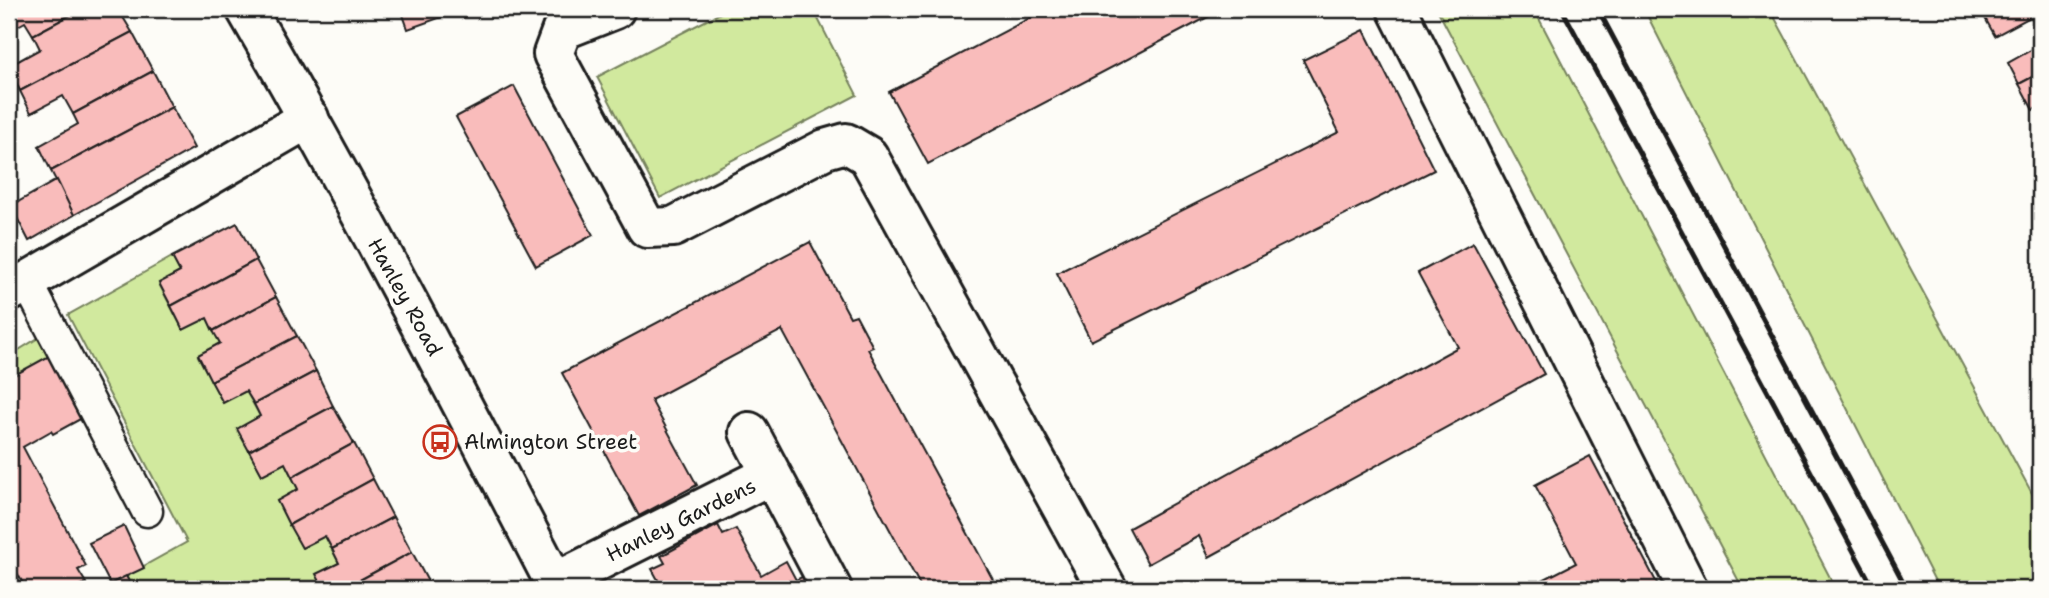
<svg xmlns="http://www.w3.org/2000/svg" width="2049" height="598" font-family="'Shantell Sans',sans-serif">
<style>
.green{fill:#d1e99e;stroke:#76825d;stroke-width:2}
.building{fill:#f9bcbb;stroke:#1c1c1c;stroke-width:2}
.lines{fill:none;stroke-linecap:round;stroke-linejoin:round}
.lane-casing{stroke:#1c1c1c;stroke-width:35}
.street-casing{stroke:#1c1c1c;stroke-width:44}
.secondary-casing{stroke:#1c1c1c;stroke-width:44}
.lane{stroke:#fdfcf7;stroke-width:30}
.street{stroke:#fdfcf7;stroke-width:38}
.secondary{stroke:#fdfcf7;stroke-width:38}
.rail{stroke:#1c1c1c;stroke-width:5}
.labels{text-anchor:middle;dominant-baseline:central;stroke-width:7;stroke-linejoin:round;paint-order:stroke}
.street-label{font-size:21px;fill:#1c1c1c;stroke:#fdfcf7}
.poi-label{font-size:21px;fill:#1c1c1c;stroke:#fdfcf7;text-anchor:start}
</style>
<rect width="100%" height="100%" fill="#fdfcf7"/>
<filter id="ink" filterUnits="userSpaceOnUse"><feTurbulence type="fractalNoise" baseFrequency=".0143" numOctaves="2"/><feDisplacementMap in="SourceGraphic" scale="14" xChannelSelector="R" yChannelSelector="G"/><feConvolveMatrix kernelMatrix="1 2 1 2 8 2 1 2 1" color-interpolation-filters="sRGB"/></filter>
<g filter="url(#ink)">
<g class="green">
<polygon points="728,9 813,9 857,95 660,198 597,77"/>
<polygon points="1437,9 1534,9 1836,589 1743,589"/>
<polygon points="1644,9 1770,9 2040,508 2040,589 1939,589"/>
<polygon points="172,257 180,272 159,284 183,330 207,318 220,343 198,356 223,403 246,391 260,416 238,429 262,475 285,463 298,489 277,501 302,548 325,536 339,563 317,574 324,589 133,589 126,576 187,542 68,315"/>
<polygon points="40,337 51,355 9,378 9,356"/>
</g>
<g class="building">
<polygon points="9,9 82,9 33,35 25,22 9,31"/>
<polygon points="82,9 118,9 132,32 20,91 9,66 40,49 33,35"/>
<polygon points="401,9 464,9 408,29"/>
<polygon points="1047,9 1223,9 928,164 889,92"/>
<polygon points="1986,9 2040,9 2040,28 2032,16 1995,36 1981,11"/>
<polygon points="1364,30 1434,170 1091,341 1057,273 1339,132 1303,60"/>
<polygon points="132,32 153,71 73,114 63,96 31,113 20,91"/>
<polygon points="2040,45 2040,73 2019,84 2008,63"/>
<polygon points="153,71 172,107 51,171 39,146 78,124 73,114"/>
<polygon points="2040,73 2040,106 2033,110 2019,84"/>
<polygon points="514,86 593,235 536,266 456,117"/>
<polygon points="172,107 194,148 74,215 51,171"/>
<polygon points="57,180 74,215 29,241 11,206"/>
<polygon points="237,223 256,260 171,306 159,283 180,272 172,257"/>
<polygon points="810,242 850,317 856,315 873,347 868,349 998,589 922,589 782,330 651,400 697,485 639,516 562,373"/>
<polygon points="1473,243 1544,374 1209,557 1199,536 1148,564 1129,528 1458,347 1418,273"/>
<polygon points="256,260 276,297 213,331 207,318 183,330 171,306"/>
<polygon points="276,297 297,336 211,381 198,355 220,343 213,331"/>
<polygon points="297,336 316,371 254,404 246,391 223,403 211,381"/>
<polygon points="51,355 84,417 53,434 51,431 23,447 86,566 78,570 86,583 74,589 26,589 9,558 9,378"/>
<polygon points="316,371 333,406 249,451 237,429 260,416 254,404"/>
<polygon points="333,406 354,443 292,477 285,463 262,475 249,451"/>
<polygon points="354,443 373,479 289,525 277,501 298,489 292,477"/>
<polygon points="1590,456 1660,589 1525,589 1576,563 1535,485"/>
<polygon points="373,479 393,517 332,549 325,536 302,548 289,525"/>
<polygon points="393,517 412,552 343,589 324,589 316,574 339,563 332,549"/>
<polygon points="718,525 723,535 736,529 761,575 786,561 796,580 806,575 814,589 663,589 652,569 665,563 661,556"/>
<polygon points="124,526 144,568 110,584 89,543"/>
<polygon points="412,552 432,589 343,589"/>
<polygon points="126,576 133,589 100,589"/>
</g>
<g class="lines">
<defs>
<polyline id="lane" points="27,282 147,511"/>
<g id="street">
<polyline points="615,9 562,30 553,54 647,228 673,227 825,149 846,143 868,156 1107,589"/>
<polyline points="1397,9 1688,589"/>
<polyline points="9,292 309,118"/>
<polyline points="749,432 832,589"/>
<polyline points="554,583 770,475"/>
</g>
<path id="secondary" d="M 246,9 C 356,199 457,394 558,589"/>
</defs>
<use href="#lane" class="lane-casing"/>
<use href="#street" class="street-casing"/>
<use href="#secondary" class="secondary-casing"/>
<use href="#lane" class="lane"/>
<use href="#street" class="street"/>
<use href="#secondary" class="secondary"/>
<g class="rail">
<polyline points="1562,9 1874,589"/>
<polyline points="1598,9 1907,589"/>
</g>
</g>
</g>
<defs>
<symbol id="bus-ring" viewBox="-11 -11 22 22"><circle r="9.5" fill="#fdfcf7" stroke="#c8321e" stroke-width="1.5"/><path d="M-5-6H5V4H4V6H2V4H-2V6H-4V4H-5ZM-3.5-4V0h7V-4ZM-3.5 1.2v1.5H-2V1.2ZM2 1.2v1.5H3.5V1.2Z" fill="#c8321e"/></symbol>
</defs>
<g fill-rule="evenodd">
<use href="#bus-ring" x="421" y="423" width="38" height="38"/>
</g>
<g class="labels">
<g class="street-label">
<text transform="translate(405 297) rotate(61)">Hanley Road</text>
<text transform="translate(681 520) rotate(-26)">Hanley Gardens</text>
</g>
<g class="poi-label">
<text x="464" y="442">Almington Street</text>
</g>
</g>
<rect width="2049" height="598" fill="none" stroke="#fdfcf7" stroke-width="35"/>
<rect x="18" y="18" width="2014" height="563" fill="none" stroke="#1c1c1c" stroke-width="2.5" filter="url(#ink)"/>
</svg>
